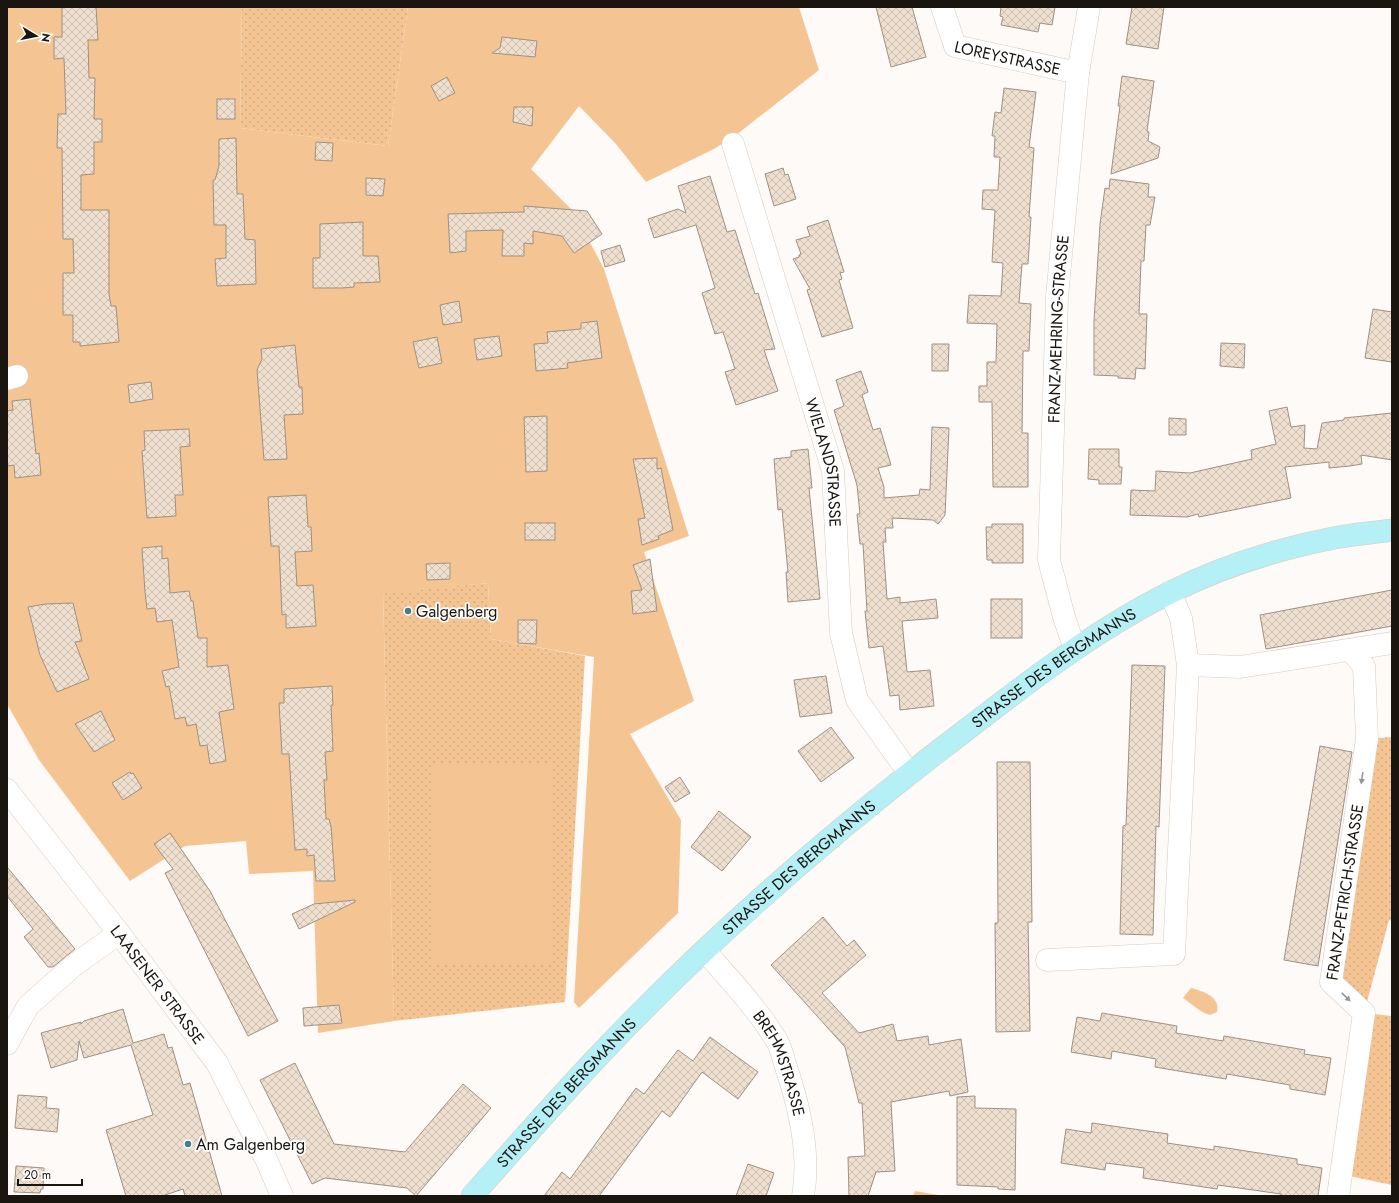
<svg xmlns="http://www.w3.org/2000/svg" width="1399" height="1203" font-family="Jost,sans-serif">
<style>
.grass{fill:url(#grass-dots)}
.green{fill:#f4c592}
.building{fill:url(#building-cross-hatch);stroke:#9f9182}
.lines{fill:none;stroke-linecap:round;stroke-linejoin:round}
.street-casing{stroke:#d9cbbb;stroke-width:23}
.secondary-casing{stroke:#d9cbbb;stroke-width:23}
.street{stroke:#fff;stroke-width:22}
.secondary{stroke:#b6f0f7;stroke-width:22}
.oneway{fill:#989693}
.poi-dot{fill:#3d838f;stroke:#fff;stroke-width:1.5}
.labels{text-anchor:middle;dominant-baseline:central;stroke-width:3.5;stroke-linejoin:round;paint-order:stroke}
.street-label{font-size:16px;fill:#1a150f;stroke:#fff}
.poi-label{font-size:16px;fill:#1a150f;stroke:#fff;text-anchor:start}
</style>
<defs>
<pattern id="grass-dots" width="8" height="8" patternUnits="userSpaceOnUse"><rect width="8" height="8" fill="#f4c592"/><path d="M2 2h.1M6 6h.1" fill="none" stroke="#d1a87d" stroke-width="1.8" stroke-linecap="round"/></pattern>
<pattern id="building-cross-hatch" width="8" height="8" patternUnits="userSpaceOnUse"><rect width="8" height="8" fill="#eedfcf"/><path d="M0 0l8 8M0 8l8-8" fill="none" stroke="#ccbeb1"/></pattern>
</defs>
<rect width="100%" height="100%" fill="#fdfaf7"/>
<g class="grass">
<polygon points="242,7 408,7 388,146 240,128"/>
<polygon points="488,583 491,639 585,656 565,1002 394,1021 383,593"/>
<polygon points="1392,737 1392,921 1389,920 1364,1013 1392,1016 1392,1185 1340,1174 1364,1013 1331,982 1367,739"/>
</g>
<g class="green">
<polygon points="7,7 242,7 240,128 388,146 408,7 799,7 819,70 736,135 714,149 646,182 616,144 579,106 531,169 574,212 604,269 689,536 644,552 694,701 630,734 681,820 678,913 579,1008 574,1002 594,657 491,639 488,583 383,594 394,1021 318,1033 313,871 249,874 246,841 185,846 130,881 39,760 7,704"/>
<rect x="432" y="764" width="121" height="200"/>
<path d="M 1191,988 C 1203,991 1221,997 1217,1012 L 1210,1015 C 1200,1012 1192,1004 1183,998 Z"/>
<polygon points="915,1191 944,1196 913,1196"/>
</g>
<g class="building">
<polygon points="62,7 96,7 98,40 88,40 89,78 95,78 94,119 102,119 102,142 94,142 94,174 81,175 81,210 109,210 109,294 111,306 116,306 119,342 80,346 80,342 73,342 73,315 63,315 63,273 74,273 73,239 63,239 62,148 57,148 58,114 66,114 64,58 54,59 54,37 62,37"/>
<polygon points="876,7 912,7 926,57 891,67"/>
<polygon points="1001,7 1055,7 1052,25 1040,23 1038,32 1001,25 1003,17 1000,16"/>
<polygon points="1132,7 1164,7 1158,49 1126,44"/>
<polygon points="502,37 537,41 535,57 492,53 500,48"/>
<polygon points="1122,76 1154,81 1147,131 1149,132 1148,141 1160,147 1158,158 1111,174 1120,106 1118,106"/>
<polygon points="447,77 455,93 439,101 431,86"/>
<polygon points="1004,88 1036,92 1029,147 1034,148 1029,217 1031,217 1028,264 1022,264 1019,303 1031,304 1029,351 1023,351 1022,433 1028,433 1028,487 993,487 992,402 979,402 979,386 987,386 987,362 996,362 997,324 967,323 969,295 1001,296 1003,263 992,262 995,210 982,209 983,190 998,190 1000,157 994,157 995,136 992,136 995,112 1001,113"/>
<rect x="217" y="99" width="18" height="20"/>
<polygon points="514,107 533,107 532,126 513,122"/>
<polygon points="236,138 237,194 243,194 245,239 255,240 256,284 217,286 215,259 226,258 226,225 214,225 213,180 215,180 219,166 219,139"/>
<polygon points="316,142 333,143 332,161 315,160"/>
<polygon points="783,168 785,175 788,174 796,199 774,206 765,174"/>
<polygon points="710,176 727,232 735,230 755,294 758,293 775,349 764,350 778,391 736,405 725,372 735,369 723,332 715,334 702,293 715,288 696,225 654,238 648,219 678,209 686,213 678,186"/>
<polygon points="366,178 385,179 383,196 366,195"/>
<polygon points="1110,179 1149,184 1148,197 1155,197 1150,225 1146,225 1144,261 1141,261 1139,314 1147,314 1145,369 1136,368 1135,379 1118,378 1118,376 1094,375 1094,321 1100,224 1105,188 1109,189"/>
<polygon points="524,206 587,211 602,234 574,253 562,236 533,231 533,244 524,243 524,256 502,256 503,230 466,231 466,251 450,253 448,214 524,212"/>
<polygon points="828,220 844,272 840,273 842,279 839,280 853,328 822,337 807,290 810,289 793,259 799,257 799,255 801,254 796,240 810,236 807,227"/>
<polygon points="363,222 363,256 378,256 380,282 354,283 354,287 342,288 313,288 313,258 320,258 320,224"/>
<polygon points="620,245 625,261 605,267 601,251"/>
<polygon points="459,301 462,322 443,325 440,305"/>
<polygon points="1373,309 1392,312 1392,362 1365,358"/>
<polygon points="597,321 602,358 567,363 568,368 536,371 534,344 548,343 547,332 581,329 581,323"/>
<polygon points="499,336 502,356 477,360 474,339"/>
<polygon points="437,337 442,363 419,368 413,342"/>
<polygon points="1221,343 1245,344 1244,368 1220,366"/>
<polygon points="932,344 949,344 948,371 932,371"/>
<polygon points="295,345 299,387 302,387 303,414 284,415 287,459 264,460 257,370 262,359 261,349"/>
<polygon points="861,371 868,392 862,395 873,430 880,428 891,465 878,468 884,487 884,498 919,495 920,489 930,490 932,427 949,428 945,515 938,524 933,520 892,518 893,528 885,528 886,542 883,542 887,599 900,597 900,603 936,599 938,618 902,621 907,672 930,670 934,706 900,710 899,695 890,696 883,646 869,648 865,611 867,611 863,544 860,544 857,514 860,514 857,485 834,410 844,406 836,380"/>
<polygon points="151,382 153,399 130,403 128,385"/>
<polygon points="30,399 36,454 39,453 41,475 15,478 14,465 7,466 7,411 13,410 12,401"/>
<polygon points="1287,407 1291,427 1305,425 1304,448 1317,449 1322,423 1344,420 1344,418 1392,413 1392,460 1361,455 1362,464 1350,466 1329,468 1329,462 1285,467 1291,498 1199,517 1198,514 1187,517 1130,515 1131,490 1155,491 1156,471 1190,473 1252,459 1251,450 1276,444 1269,411"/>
<polygon points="547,416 547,471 526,472 524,417"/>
<polygon points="1169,418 1186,419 1186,435 1169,435"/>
<polygon points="189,429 190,446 180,447 183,495 175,495 176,516 147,518 142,451 145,450 144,431"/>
<polygon points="808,449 812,488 809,488 820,599 788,602 786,572 788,572 782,509 778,510 774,459 791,457 791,451"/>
<polygon points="1089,449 1119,449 1119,467 1122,467 1121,484 1099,484 1099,480 1088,479"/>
<polygon points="657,458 657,469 661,468 673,530 658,536 659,539 642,545 638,519 645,518 633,459"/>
<polygon points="306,495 308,527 311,527 312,551 295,552 297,586 313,585 316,626 286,628 286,614 282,615 279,546 271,546 268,497"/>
<rect x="525" y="523" width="30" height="17"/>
<polygon points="992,524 1023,524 1023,563 992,563 992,560 987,560 986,527 992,527"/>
<polygon points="162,546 162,559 168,558 170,593 189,591 191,601 193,601 198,638 207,638 207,667 228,665 234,709 219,712 226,761 210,764 207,745 200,746 196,724 187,726 185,717 175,719 169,686 166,687 162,671 179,667 172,620 157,622 155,608 147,609 145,592 142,548"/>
<polygon points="650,559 657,611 633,614 631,591 642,590 633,565"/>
<polygon points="450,563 450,579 427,580 426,564"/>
<polygon points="1392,590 1392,626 1266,649 1260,615"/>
<rect x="991" y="599" width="31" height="39"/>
<polygon points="73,603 82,641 75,642 89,679 57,692 40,655 28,607 46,604"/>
<polygon points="518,620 537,620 536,644 518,643"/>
<polygon points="1132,665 1165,666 1159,827 1156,826 1153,935 1120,934 1123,826 1126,825"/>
<polygon points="826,676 832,713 800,717 794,680"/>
<polygon points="332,686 333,705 331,705 333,751 325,752 327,780 324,780 326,819 329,819 331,826 335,881 316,881 314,855 307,856 307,849 295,850 289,754 282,754 279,703 284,703 284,689"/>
<polygon points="101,711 115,740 94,752 75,724"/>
<polygon points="831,727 854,758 821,782 798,751"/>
<polygon points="1320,746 1352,752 1318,966 1284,960"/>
<polygon points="997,762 1030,762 1032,922 1028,922 1030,1031 996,1032 995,923 998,923"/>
<polygon points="130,772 131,774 133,773 142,788 123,800 112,783"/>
<polygon points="680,777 690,793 675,802 665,787"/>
<polygon points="719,811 751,837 722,871 691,847"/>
<polygon points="170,833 210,891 278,1021 248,1036 165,873 173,869 154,844"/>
<polygon points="7,867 75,949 53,967 48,967 24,937 33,929 7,896"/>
<polygon points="355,900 355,902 299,929 292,914 314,904"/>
<polygon points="823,917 847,946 854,940 866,955 822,993 859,1033 893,1024 897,1041 928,1036 929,1045 961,1039 968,1092 950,1096 949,1091 891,1102 895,1171 876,1172 868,1196 849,1196 848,1157 865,1156 862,1103 859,1103 845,1047 771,965"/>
<polygon points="339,1005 342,1023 304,1026 303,1008"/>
<polygon points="123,1009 133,1043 164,1034 168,1048 172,1047 183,1085 190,1083 222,1196 185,1196 183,1189 162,1196 126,1196 106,1130 153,1115 131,1045 84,1058 79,1041 77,1060 51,1068 41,1033 81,1022 81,1024 84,1021"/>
<polygon points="1102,1013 1177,1026 1176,1033 1223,1041 1224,1036 1305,1050 1304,1054 1331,1058 1325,1095 1290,1089 1290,1085 1227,1074 1226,1079 1155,1067 1156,1059 1112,1051 1111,1059 1071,1052 1077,1017 1100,1021"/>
<polygon points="710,1037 758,1072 738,1099 702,1072 670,1117 662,1111 599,1196 544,1196 562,1172 570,1179 636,1088 644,1094 678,1050 693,1061"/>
<polygon points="295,1063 334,1144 405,1152 463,1084 491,1108 416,1196 407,1188 325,1178 312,1184 260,1080"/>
<polygon points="18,1095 47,1097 46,1108 59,1109 57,1132 15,1128"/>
<polygon points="975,1096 975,1108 1016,1109 1015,1190 998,1189 998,1187 957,1185 957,1097"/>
<polygon points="1092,1123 1168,1134 1167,1143 1214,1150 1214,1146 1297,1159 1297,1164 1322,1168 1318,1196 1281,1196 1281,1194 1218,1185 1217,1189 1143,1178 1144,1168 1106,1163 1105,1170 1061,1163 1066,1129 1091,1133"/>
<polygon points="748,1164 774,1173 766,1196 736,1196"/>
<polygon points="16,1166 44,1168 43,1189 41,1189 40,1193 14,1192"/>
</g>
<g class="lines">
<defs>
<g id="street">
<path id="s1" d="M 942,7 L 955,46 L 1078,73"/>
<path id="s2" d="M 733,144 L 833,471 L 841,633 L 857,700 L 909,773"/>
<polyline points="7,379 17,376"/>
<path id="s3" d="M 1075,649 L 1064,617 L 1049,560 L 1057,297 L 1078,73 L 1089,7"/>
<polyline points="1188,665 1240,667 1392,643"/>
<path id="s4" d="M 7,790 L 119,933 L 217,1063 L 266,1159 L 282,1196"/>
<path id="s5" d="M 705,951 C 730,980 757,1008 777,1041 C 781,1048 783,1057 785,1064 C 799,1105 811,1153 803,1196"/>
<polyline points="1047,960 1174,954 1188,665 1181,618 1170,592"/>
<polyline points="7,1044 28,1006 73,966 119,933"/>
<path id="s6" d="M 1338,1196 L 1364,1013 L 1331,982 L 1367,739 L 1364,666 L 1350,650"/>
</g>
<g id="secondary">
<path id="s7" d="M 472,1196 C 517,1145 562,1094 609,1045 C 717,932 837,828 962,733 C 1028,682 1094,631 1169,593 C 1220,567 1278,549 1334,538 C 1353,534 1373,533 1392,530"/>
</g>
</defs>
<use href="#street" class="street-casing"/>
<use href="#secondary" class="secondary-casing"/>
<use href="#street" class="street"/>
<use href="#secondary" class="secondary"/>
</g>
<defs><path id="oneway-solid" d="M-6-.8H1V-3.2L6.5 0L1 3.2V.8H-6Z"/></defs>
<g class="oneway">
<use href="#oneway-solid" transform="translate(1362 778) rotate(98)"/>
<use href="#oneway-solid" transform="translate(1346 997) rotate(44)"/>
</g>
<g class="poi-dot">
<circle cx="408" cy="611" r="4"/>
<circle cx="188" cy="1144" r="4"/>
</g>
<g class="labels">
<g class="street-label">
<text stroke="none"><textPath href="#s1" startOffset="95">LOREYSTRASSE</textPath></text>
<text stroke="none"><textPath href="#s3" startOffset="324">FRANZ-MEHRING-STRASSE</textPath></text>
<text stroke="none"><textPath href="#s2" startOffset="332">WIELANDSTRASSE</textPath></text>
<text stroke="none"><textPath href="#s7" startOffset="788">STRASSE DES BERGMANNS</textPath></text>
<text stroke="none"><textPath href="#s7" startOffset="464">STRASSE DES BERGMANNS</textPath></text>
<text stroke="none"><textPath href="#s6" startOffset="321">FRANZ-PETRICH-STRASSE</textPath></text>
<text stroke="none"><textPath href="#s4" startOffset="246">LAASENER STRASSE</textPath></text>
<text stroke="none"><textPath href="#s5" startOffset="137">BREHMSTRASSE</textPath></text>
<text stroke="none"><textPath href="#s7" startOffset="140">STRASSE DES BERGMANNS</textPath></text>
</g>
<g class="poi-label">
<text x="416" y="611">Galgenberg</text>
<text x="196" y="1144">Am Galgenberg</text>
</g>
</g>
<rect width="1399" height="1203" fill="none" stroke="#1a150f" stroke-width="16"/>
<g transform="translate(36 36) rotate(100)" stroke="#ffffff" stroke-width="3" paint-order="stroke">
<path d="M0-3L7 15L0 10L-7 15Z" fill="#1a150f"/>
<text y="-6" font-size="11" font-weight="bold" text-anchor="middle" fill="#1a150f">N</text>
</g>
<path d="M18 1179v6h64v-6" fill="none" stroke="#1a150f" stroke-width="2"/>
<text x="24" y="1179" font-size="12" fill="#1a150f" stroke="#ffffff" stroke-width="3" paint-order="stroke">20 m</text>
</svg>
